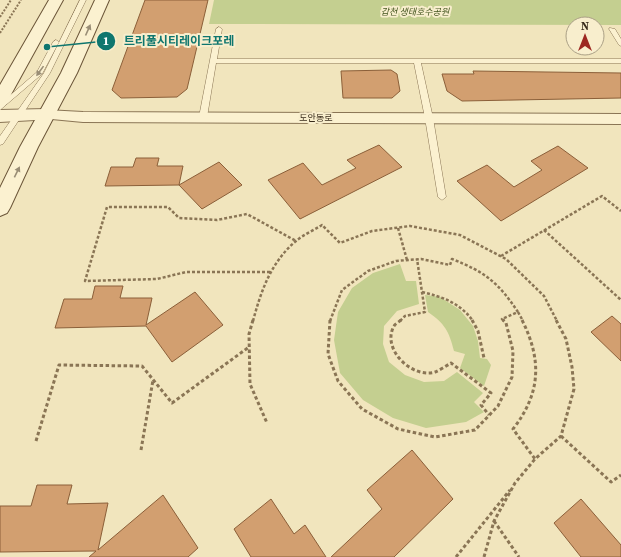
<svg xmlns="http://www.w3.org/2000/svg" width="621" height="557" font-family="'Source Serif 4','Noto Sans KR',serif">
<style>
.green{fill:#c4cf90}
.building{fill:#d29f70;stroke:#8b5f39}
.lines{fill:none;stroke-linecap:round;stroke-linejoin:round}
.service-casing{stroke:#8a7555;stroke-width:1}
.minor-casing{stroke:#8a7555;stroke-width:2}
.tertiary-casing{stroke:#8a7555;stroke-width:2}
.secondary-casing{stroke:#6b5538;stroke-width:2}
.path-far2{stroke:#8a7555;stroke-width:2;stroke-dasharray:2 1.5;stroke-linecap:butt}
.path-far1{stroke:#8a7555;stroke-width:2.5;stroke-dasharray:3 2;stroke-linecap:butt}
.path{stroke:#8a7555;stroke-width:3;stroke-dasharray:3.5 2.5;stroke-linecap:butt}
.service{fill:#fbf1d0;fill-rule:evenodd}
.minor{fill:#fbf1d0;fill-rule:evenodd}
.tertiary{fill:#fbf1d0;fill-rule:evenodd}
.secondary{fill:#fbf1d0;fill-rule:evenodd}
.oneway{fill:#9a8e76}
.labels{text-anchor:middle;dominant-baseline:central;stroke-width:4;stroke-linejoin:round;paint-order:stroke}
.far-park-label{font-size:9px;font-style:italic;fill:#445620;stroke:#f8eecd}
.far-street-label{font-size:9px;fill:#382b1b;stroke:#f8eecd}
.leader{fill:none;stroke:#0f766e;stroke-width:1.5}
.callout-dot{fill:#0f766e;stroke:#f8eecd;stroke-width:1.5}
.mark-label{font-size:12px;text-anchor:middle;font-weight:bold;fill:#fff}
.callout-label{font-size:12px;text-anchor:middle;font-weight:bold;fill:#0f766e;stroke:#f8eecd;stroke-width:4;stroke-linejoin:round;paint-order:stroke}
</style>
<rect width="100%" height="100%" fill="#f1e5bd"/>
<g class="green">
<polygon points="214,0 621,0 621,25 209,24"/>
<polygon points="400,264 406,281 416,281 419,304 397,311 384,326 383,344 389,362 405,375 424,382 444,381 457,372 483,393 474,402 484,412 466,422 426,428 393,418 363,400 340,373 334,340 338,312 352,288 373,273"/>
<path d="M 425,295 L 440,297 L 460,310 L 473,326 L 478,341 L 480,358 L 487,359 L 491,365 L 484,386 L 460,368 L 465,354 L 454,351 C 449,331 445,324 428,312 Z"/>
</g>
<g class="building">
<polygon points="145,0 208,0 187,89 177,97 121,98 112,90"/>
<polygon points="391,70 397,74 400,91 392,98 343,98 341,71"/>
<polygon points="473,71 621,73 621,98 462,101 447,91 442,74 474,74"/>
<polygon points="379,145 402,167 300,219 268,180 303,163 322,185 356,168 347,160"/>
<polygon points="558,146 588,168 501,221 457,181 487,165 514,187 542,170 531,161"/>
<polygon points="136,158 159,158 157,166 183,166 179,185 219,162 242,185 202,209 179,185 105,186 111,167 133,167"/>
<polygon points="95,286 123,286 120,298 152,298 146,325 195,292 223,325 172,362 146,326 55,328 64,299 92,299"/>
<polygon points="612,316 621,324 621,361 591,332"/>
<polygon points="412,450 453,499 394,557 331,557 382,509 367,490"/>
<polygon points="37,485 72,485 67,504 108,503 98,550 163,495 198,548 188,557 89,557 96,551 0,552 0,506 31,506"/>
<polygon points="271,499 294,534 305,525 326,557 251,557 234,529"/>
<polygon points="581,499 621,545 621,557 581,557 554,523"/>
</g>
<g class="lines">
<defs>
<g id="service">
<polygon points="80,0 86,0 50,73 3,144 0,145 0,136 44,73"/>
<polygon points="219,27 222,29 217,59 621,59 621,63 421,63 433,118 446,197 442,200 438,197 425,118 414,63 216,63 207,117 203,119 199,117 216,29"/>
<polygon points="610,28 615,29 621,39 621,46 619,45 609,29"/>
<polygon points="56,40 59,42 42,74 0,110 0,104 37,72 53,42"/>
</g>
<polygon id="minor" points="46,110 83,112 621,114 621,124 83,122 41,118 39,115 41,112"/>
<polygon id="tertiary" points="46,109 52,111 55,115 52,119 0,122 0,110"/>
<g id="secondary">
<polygon points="49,0 63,0 8,100 6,104 0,105 0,85"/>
<polygon points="95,0 109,0 77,73 38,147 10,208 7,213 0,216 0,188 20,147 61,73"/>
</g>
</defs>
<use href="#service" class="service-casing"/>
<use href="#minor" class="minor-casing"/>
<use href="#tertiary" class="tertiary-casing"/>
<use href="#secondary" class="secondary-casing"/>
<g class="path-far2">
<polyline points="0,17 11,0"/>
<polyline points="0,33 21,0"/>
</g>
<g class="path-far1">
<polyline points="398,228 407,260"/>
<polyline points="544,230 621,300"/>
<polyline points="501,256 602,196 621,211"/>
<polyline points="270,272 186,272 157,279 85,281 107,207 168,207 179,218 217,220 247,214 296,241"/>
<path d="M 422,292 C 443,297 460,303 473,321"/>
<polyline points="518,312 523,321"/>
<path d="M 253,321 C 261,291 271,262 296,241 C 303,235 314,230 322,225 L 340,243 L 372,231 L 410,226 L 460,235 L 506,259 L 544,296 L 557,321"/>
<path d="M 330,321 L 342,290 L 368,271 L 396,261 L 421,259 L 450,265 L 452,259 C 485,272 498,282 518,312"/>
<polyline points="400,321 405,316 425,312 417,259"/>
<polyline points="504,321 502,319 518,312"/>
</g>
<g class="path">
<polyline points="253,320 249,334 250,384 267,423"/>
<polyline points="330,320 328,354 338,381 362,409 398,429 435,437 475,430 498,406 512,377 513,351 506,323 503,320"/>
<path d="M 401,320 C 399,322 395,324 394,326 C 381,349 412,379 435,372 C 440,370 446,366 451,363 L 491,393 L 481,405 L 489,415"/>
<polyline points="472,320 478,331 484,358"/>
<path d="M 522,320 C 542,360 541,393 513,429 L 535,459"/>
<polyline points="561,436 611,482 621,475"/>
<polyline points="36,441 59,365 142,366 172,403 249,347"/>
<polyline points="141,450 153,380"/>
<polyline points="494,521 519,557"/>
<polyline points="456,557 510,490"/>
<polyline points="484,557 494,521 515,483 535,459 561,436 574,389 572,367 566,339 556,320"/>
</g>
<use href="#service" class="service"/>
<use href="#minor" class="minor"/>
<use href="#tertiary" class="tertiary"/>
<use href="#secondary" class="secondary"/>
</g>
<defs><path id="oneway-solid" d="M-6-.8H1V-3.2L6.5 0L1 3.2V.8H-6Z"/></defs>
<g class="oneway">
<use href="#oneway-solid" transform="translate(88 30) rotate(-66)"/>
<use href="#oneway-solid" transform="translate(40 71) rotate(126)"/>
<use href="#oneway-solid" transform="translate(17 172) rotate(-64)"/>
</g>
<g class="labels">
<g class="far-park-label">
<text x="415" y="12">갑천 생태호수공원</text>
</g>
<g class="far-street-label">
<text x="316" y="118">도안동로</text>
</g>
</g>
<path class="leader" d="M47 47L106 41"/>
<g class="callout-dot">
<circle cx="47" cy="47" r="4"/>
<circle cx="106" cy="41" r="10"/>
</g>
<g class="mark-label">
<text x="106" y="45">1</text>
</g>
<g class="callout-label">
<text x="179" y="45">트리풀시티레이크포레</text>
</g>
<g transform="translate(585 36)"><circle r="19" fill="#f8eecd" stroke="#aba086"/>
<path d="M0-3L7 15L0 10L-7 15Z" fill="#9d2821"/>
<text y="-6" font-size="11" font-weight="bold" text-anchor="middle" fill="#382b1b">N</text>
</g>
</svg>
